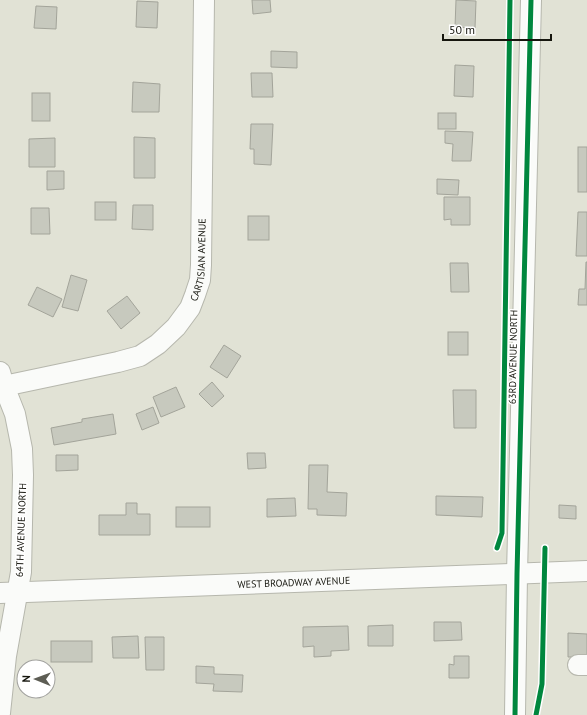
<svg xmlns="http://www.w3.org/2000/svg" width="587" height="715" font-family="'PT Sans',sans-serif">
<style>
.building{fill:#c7c9be;stroke:#a3a49a}
.lines{fill:none;stroke-linecap:round;stroke-linejoin:round}
.minor-casing{stroke:#b6b7ad;stroke-width:22}
.minor{stroke:#fafbf9;stroke-width:20}
.cycleway-casing{stroke:#fff;stroke-width:8}
.cycleway{stroke:#00873e;stroke-width:5}
.labels{text-anchor:middle;dominant-baseline:central;stroke-width:3;stroke-linejoin:round;paint-order:stroke}
.street-label{font-size:10px;fill:#16160e;stroke:#fff}
</style>
<rect width="100%" height="100%" fill="#e1e2d5"/>
<g class="building">
<polygon points="252,0 270,0 271,12 253,14"/>
<polygon points="456,0 476,1 475,28 455,27"/>
<polygon points="137,1 158,2 157,28 136,27"/>
<polygon points="36,6 57,7 56,29 34,28"/>
<polygon points="271,51 297,52 297,68 271,67"/>
<polygon points="455,65 474,66 473,97 454,96"/>
<polygon points="251,73 272,73 273,97 252,97"/>
<polygon points="133,82 160,84 159,112 132,112"/>
<rect x="32" y="93" width="18" height="28"/>
<rect x="438" y="113" width="18" height="16"/>
<polygon points="251,124 273,124 271,165 254,164 254,149 250,149"/>
<polygon points="445,131 473,132 471,161 452,161 453,144 445,143"/>
<polygon points="134,137 155,138 155,178 134,178"/>
<polygon points="55,138 55,167 29,167 29,139"/>
<rect x="578" y="147" width="9" height="45"/>
<polygon points="47,171 64,171 64,189 47,190"/>
<polygon points="437,179 459,180 458,195 437,194"/>
<polygon points="444,197 470,197 470,225 451,225 451,219 444,220"/>
<rect x="95" y="202" width="21" height="18"/>
<polygon points="133,205 153,205 153,230 132,229"/>
<polygon points="31,208 49,208 50,234 31,234"/>
<polygon points="578,212 587,212 587,256 576,256"/>
<rect x="248" y="216" width="21" height="24"/>
<polygon points="586,262 587,262 587,305 578,305 579,289 585,289"/>
<polygon points="450,263 468,263 469,292 451,292"/>
<polygon points="71,275 87,280 78,311 62,307"/>
<polygon points="37,287 62,299 53,317 28,305"/>
<polygon points="127,296 140,313 121,329 107,311"/>
<rect x="448" y="332" width="20" height="23"/>
<polygon points="224,345 241,356 227,378 210,367"/>
<polygon points="212,382 224,396 212,407 199,394"/>
<polygon points="176,387 185,407 161,417 153,397"/>
<polygon points="453,390 476,390 476,428 454,428"/>
<polygon points="153,407 159,423 142,430 136,414"/>
<polygon points="113,414 116,434 54,445 51,428 82,422 82,419"/>
<polygon points="247,453 265,453 266,468 248,469"/>
<polygon points="56,455 78,455 78,470 56,471"/>
<polygon points="309,465 328,465 327,492 347,493 346,516 317,515 317,509 308,509"/>
<polygon points="436,496 483,497 482,517 436,515"/>
<polygon points="295,498 296,516 267,517 267,499"/>
<polygon points="126,503 137,503 137,514 150,514 150,535 99,535 99,515 126,515"/>
<polygon points="559,505 576,506 576,519 559,518"/>
<rect x="176" y="507" width="34" height="20"/>
<polygon points="434,622 461,622 462,640 434,641"/>
<polygon points="393,625 393,646 368,646 368,626"/>
<polygon points="348,626 349,650 331,651 331,656 314,657 314,646 303,647 303,627"/>
<polygon points="568,633 587,634 587,657 568,657"/>
<polygon points="138,636 139,658 113,658 112,637"/>
<polygon points="145,637 164,637 164,670 146,670"/>
<rect x="51" y="641" width="41" height="21"/>
<polygon points="454,656 469,656 469,678 449,678 449,664 454,665"/>
<polygon points="196,666 214,667 214,674 243,675 242,692 213,691 214,684 196,683"/>
</g>
<g class="lines">
<defs>
<g id="minor">
<polyline points="0,372 4,386 15,414 22,449 23,475 21,572 6,656 0,713"/>
<path id="s1" d="M 4,386 L 118,362 L 140,356 L 158,344 L 176,327 L 190,308 L 195,295 L 200,280 L 201,265 L 204,0"/>
<path id="s2" d="M 0,593 L 587,571"/>
<polyline points="578,665 587,665"/>
<polyline points="515,715 517,574 531,0"/>
</g>
</defs>
<use href="#minor" class="minor-casing"/>
<use href="#minor" class="minor"/>
<defs>
<g id="cycleway">
<polyline points="497,548 502,533 510,0"/>
<polyline points="515,715 517,574 531,0"/>
<polyline points="536,715 542,684 545,548"/>
</g>
</defs>
<use href="#cycleway" class="cycleway-casing"/>
<use href="#cycleway" class="cycleway"/>
</g>
<g class="labels">
<g class="street-label">
<text stroke="none"><textPath href="#s1" startOffset="259">CARTISIAN AVENUE</textPath></text>
<text transform="translate(513 357) rotate(-89)">63RD AVENUE NORTH</text>
<text transform="translate(21 530) rotate(-88)">64TH AVENUE NORTH</text>
<text stroke="none"><textPath href="#s2" startOffset="294">WEST BROADWAY AVENUE</textPath></text>
</g>
</g>
<g transform="translate(36 679) rotate(271)"><circle r="19" fill="#ffffff" stroke="#a2a29f"/>
<path d="M0-3L7 15L0 10L-7 15Z" fill="#5d5d54"/>
<text y="-6" font-size="11" font-weight="bold" text-anchor="middle" fill="#16160e">N</text>
</g>
<path d="M443 34v6h108v-6" fill="none" stroke="#16160e" stroke-width="2"/>
<text x="449" y="34" font-size="12" fill="#16160e" stroke="#ffffff" stroke-width="3" paint-order="stroke">50 m</text>
</svg>
